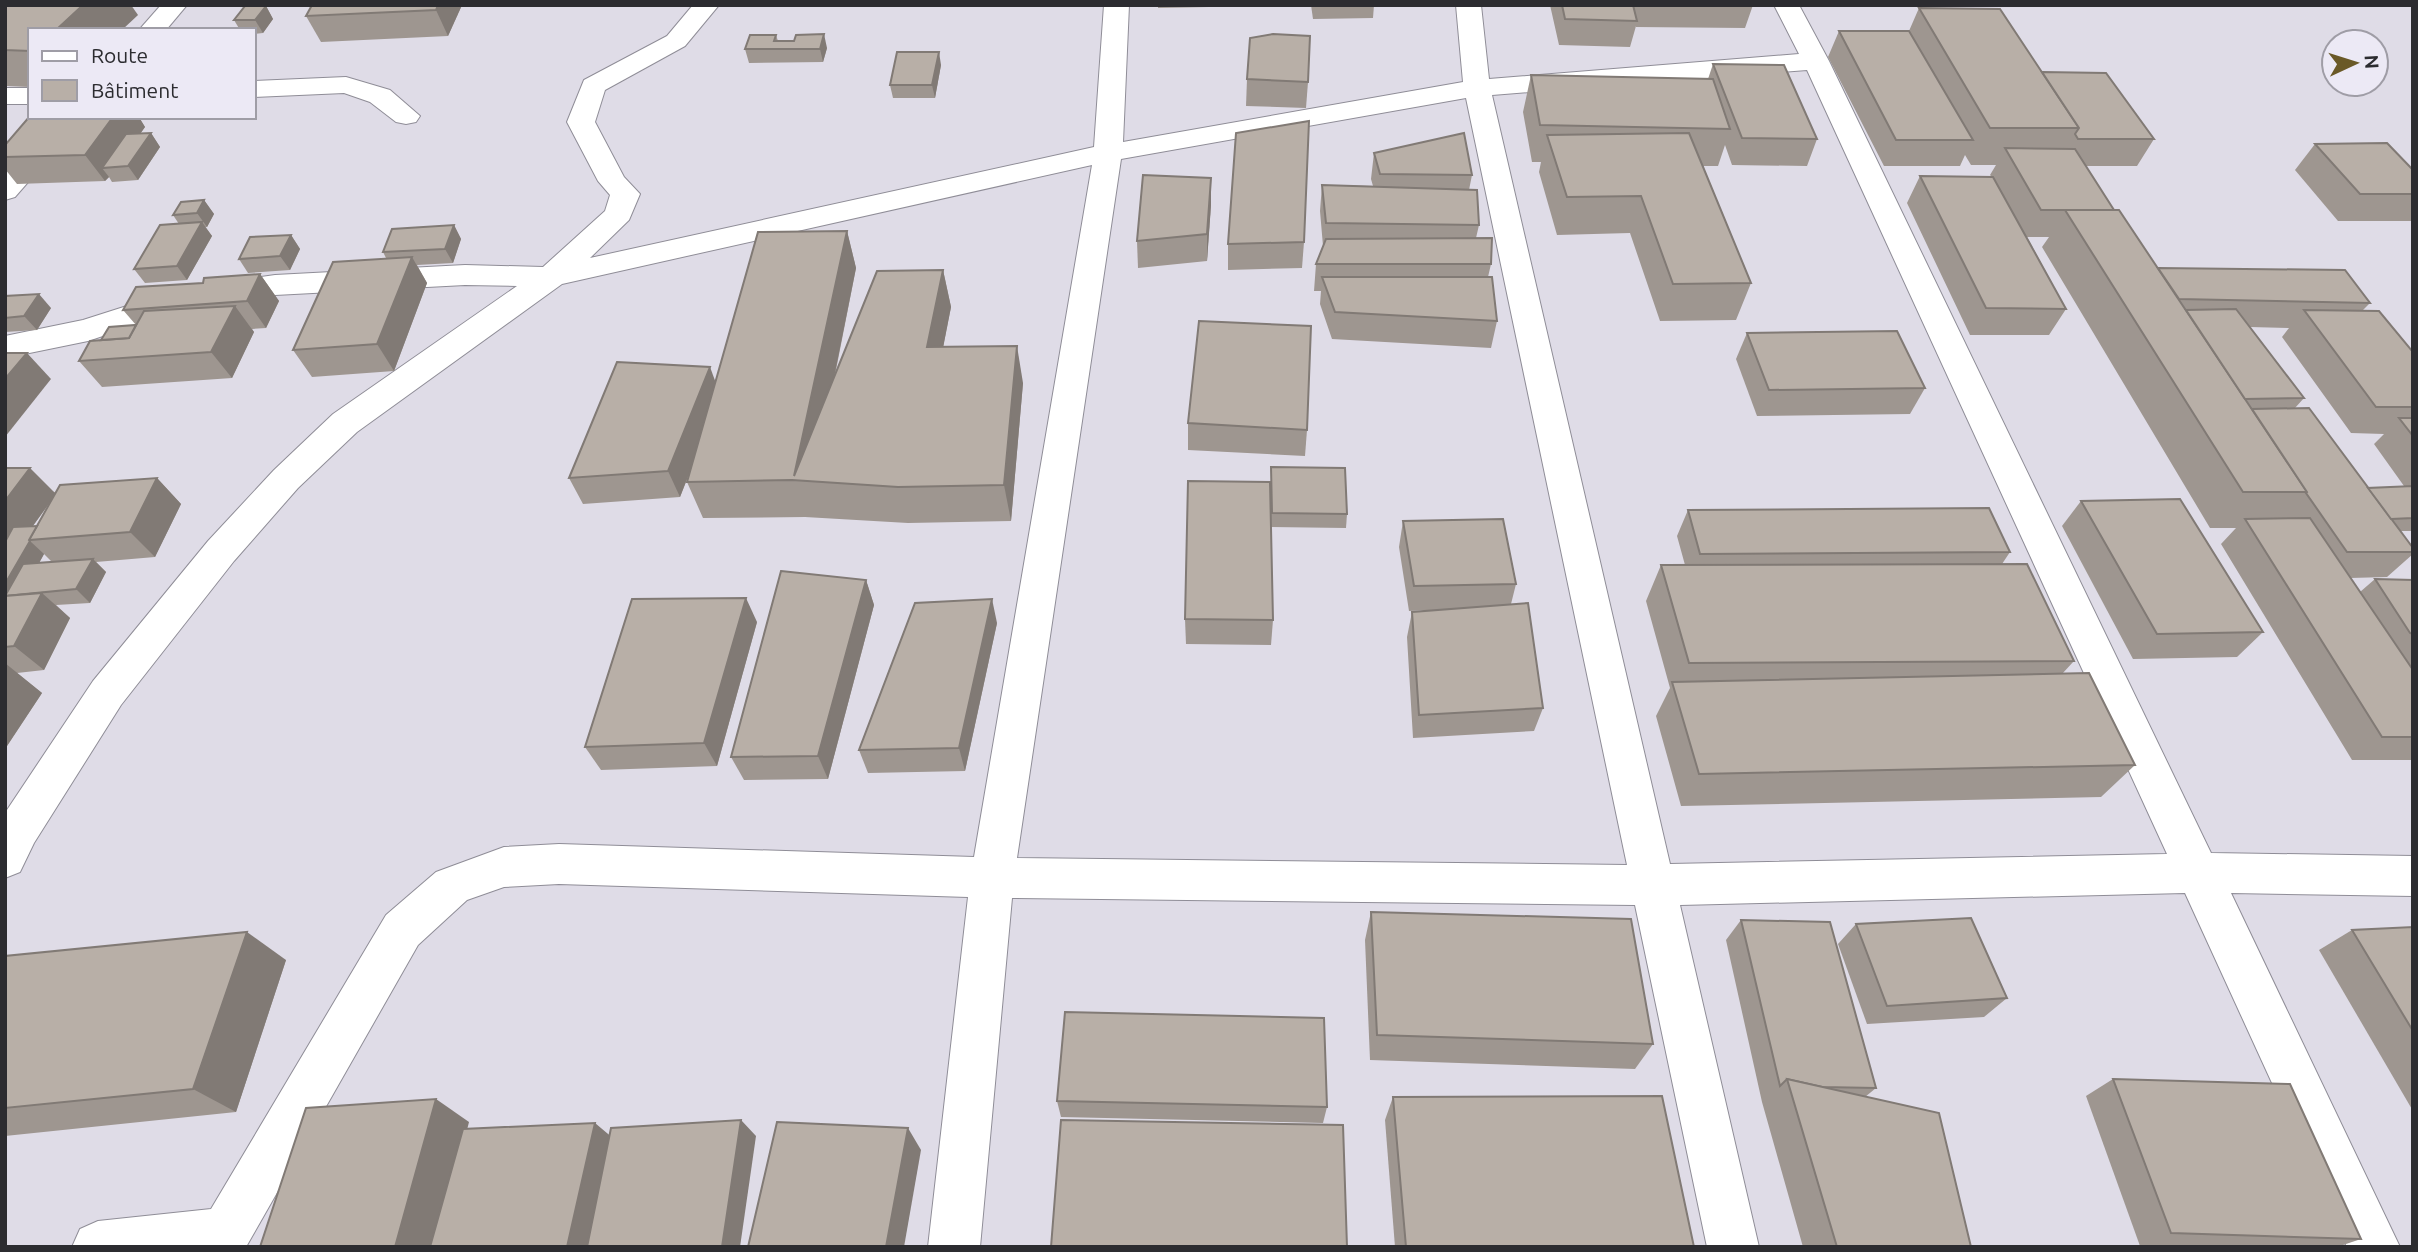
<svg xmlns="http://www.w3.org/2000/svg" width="2418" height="1252" font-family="Ubuntu,sans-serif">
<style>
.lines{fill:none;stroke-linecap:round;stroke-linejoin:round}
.street-casing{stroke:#8f8d97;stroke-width:2}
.street{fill:#fff;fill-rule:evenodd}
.wall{fill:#9e9690;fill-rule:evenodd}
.shaded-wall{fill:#817a75}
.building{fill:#b8afa7;stroke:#817a75;stroke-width:2}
</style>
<rect width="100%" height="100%" fill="#dfdce7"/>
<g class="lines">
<defs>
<g id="street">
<polygon points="161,5 187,5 166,30 139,30"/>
<path d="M 693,5 L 719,5 L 685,46 L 605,90 L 595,122 L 624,177 L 640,194 L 629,220 L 590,258 L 1094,147 L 1104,5 L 1129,5 L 1123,142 L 1463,82 L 1456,5 L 1481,5 L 1489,79 L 1799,54 L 1774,5 L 1799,5 L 1829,61 L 2211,853 L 2413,856 L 2413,896 L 2231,893 L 2400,1247 L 2347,1247 L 2185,893 L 1680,905 L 1759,1247 L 1707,1247 L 1635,905 L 1012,898 L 980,1247 L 928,1247 L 968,897 L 559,884 L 504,887 L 467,900 L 418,945 L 246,1247 L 72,1247 L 80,1229 L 98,1221 L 211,1209 L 386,915 L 436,872 L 504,847 L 559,844 L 974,857 L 1092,165 L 562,284 L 357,432 L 298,488 L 234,561 L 121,705 L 34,843 L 20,872 L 5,878 L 5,813 L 93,681 L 208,541 L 274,470 L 333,414 L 517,286 L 465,285 L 275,295 L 214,304 L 150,320 L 88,341 L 5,358 L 5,336 L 83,320 L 130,305 L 214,284 L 275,275 L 465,265 L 543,267 L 605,211 L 610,195 L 598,181 L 567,122 L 584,80 L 667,36 ZM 1807,70 L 2167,854 L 1670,864 L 1492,95 ZM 1466,98 L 1627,865 L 1017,858 L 1121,159 Z"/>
<polygon points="346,77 390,90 420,116 416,122 406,124 396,122 370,102 344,93 254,97 254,81"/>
<rect x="5" y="88" width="25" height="16"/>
<polygon points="56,117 85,117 15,197 5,200 5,173"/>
</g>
</defs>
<use href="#street" class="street-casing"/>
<use href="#street" class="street"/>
</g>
<g class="wall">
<polygon points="5,5 138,15 30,30 30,87 5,86"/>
<polygon points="462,5 448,36 321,42 306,16"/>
<polygon points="1158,5 1302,5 1158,8"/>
<polygon points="1311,5 1374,5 1373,18 1313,19"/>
<polygon points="1550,5 1753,5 1745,28 1636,27 1636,26 1630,47 1559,45"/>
<polygon points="266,6 273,19 263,33 254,34 254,30 240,30 234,20"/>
<path d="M 1919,8 L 2042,72 L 2154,139 L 2137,166 L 2086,166 L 2114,210 L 2158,268 L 2370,303 L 2362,311 L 2413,352 L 2413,531 L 2400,531 L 2413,548 L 2413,554 L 2387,577 L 2350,578 L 2360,592 L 2375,579 L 2413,580 L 2413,760 L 2352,760 L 2221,544 L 2236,528 L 2210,528 L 2042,247 L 2049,237 L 2027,237 L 2066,309 L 2049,335 L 1970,335 L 1907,203 L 1920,176 L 1991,176 L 1990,175 L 1996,165 L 1971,165 L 1965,155 L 1960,166 L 1884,166 L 1828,57 L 1839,31 L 1909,31 ZM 2250,327 L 2289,328 L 2282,337 L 2351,433 L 2384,434 L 2374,444 L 2404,486 L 2368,488 L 2295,408 L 2304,398 Z"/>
<polygon points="776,35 778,41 827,48 823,62 749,63 745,49"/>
<polygon points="1713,64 1817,139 1807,166 1732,165 1725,145 1718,166 1703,166 1751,283 1736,320 1660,321 1630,233 1557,235 1539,172 1541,162 1532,162 1523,112 1531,75 1708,79"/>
<polygon points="941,65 935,98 893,98 890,85"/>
<polygon points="1247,79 1308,82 1306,108 1246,106"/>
<polygon points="30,117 154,117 139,118 145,127 140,134 151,133 160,147 138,180 112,182 109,177 105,181 17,184 5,169 5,145"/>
<polygon points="2315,144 2413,170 2413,220 2412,221 2338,221 2295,170"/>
<polygon points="1374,153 1472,175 1469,190 1479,225 1476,238 1491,264 1488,277 1497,321 1491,348 1332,339 1320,304 1321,291 1314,291 1316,264 1323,246 1320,211 1322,185 1373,186 1371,179"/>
<polygon points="204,200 214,214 207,227 205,227 212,236 187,280 145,283 134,269 179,224 173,215"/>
<polygon points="1211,205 1207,261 1138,268 1137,241"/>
<polygon points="454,225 461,239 453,263 417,265 427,283 394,371 312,377 293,350 386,258 383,252"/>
<polygon points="847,231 856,268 835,375 943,270 951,307 943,347 1023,383 1011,521 908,523 805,517 703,518 687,482 690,472 680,497 583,504 569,478 716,382"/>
<polygon points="291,235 300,249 290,270 248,273 239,259"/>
<polygon points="1304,242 1302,268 1228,270 1228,244"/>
<polygon points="260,274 279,301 266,328 252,329 254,332 232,378 102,387 79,361 101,340 136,325 123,310 203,283"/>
<polygon points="5,296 51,308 37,330 5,332"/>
<polygon points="1747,333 1925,388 1910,414 1757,416 1736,359"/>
<polygon points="1188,423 1307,430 1305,456 1188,450"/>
<polygon points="1271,467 1347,514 1346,528 1271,527"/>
<path d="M 5,468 L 56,493 L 157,478 L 181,504 L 155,557 L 96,562 L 106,572 L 90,603 L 56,605 L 70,618 L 44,670 L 17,673 L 42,693 L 5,749 ZM 51,501 L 37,526 L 33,526 ZM 44,554 L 52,562 L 39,563 Z"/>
<polygon points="2081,501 2263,632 2237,657 2133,659 2062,526"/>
<polygon points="1688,510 2010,552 2002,564 2074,661 2062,674 2135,765 2101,797 1681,806 1656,716 1670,688 1646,601 1661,565 1685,565 1677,536"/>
<polygon points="1403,521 1516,584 1511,604 1543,708 1534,731 1413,738 1407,637 1412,612 1429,610 1409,611 1399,547"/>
<polygon points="866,580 874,605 828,779 744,780 731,757"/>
<polygon points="1185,619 1273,620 1271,645 1186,644"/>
<polygon points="757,622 717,766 601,770 585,747"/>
<polygon points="997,623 965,771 868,773 859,750"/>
<polygon points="1371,912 1653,1044 1635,1069 1370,1060 1365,940"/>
<polygon points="1741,920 1876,1088 1865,1097 1971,1247 1803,1247 1762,1102 1726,940"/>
<polygon points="1856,924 2007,998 1984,1017 1867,1024 1838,944"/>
<polygon points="2413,927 2413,1111 2319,950 2352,930"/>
<polygon points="5,956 286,960 236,1112 5,1136"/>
<polygon points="2113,1079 2361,1239 2337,1247 2140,1246 2086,1096"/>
<polygon points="1393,1097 1694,1247 1395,1247 1385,1120"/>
<polygon points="1057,1101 1327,1107 1323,1123 1061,1117"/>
</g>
<g class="shaded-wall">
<polygon points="83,5 131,5 138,15 122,30 56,30"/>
<polygon points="438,5 462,5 448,36 436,10"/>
<polygon points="266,6 273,19 263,33 255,20"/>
<polygon points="824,34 827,48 823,62 820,49"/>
<polygon points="939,52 941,65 935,98 932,85"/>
<polygon points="113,117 139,117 145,127 116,167 102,168 109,177 105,181 85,155"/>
<polygon points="151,133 160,147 138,180 128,166"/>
<polygon points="1211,178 1211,205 1207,261 1207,234"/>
<polygon points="204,200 214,214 207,227 197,213"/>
<polygon points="202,222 212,236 187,280 177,266"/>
<polygon points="454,225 461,239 453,263 445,249"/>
<polygon points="847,231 856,268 813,482 794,476"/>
<polygon points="291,235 300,249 290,270 280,256"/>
<polygon points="412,257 427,283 394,371 377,344"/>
<polygon points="943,270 951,307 936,384 927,347"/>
<polygon points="260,274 279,301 266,328 247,301"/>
<polygon points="39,294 51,308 37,330 24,316"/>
<polygon points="235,306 254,332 232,378 211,352"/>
<polygon points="1017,346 1023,383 1011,521 1004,485"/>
<polygon points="27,353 51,379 5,437 5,379"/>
<polygon points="710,367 720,394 680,497 668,471"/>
<polygon points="30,468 56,494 5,564 5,501"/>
<polygon points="157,478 181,504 155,557 130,532"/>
<polygon points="30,541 44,554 22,594 5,596 5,584"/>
<polygon points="93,559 106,572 90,603 76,589"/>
<polygon points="866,580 874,605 828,779 818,756"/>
<polygon points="42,593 70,618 44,670 14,646"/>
<polygon points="746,598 757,622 717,766 704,743"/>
<polygon points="992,599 997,623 965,771 959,748"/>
<polygon points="5,663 42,693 5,749"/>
<polygon points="247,932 286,960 236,1112 193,1089"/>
<polygon points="436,1099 469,1122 437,1247 395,1247"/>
<polygon points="741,1120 756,1136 740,1247 722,1247"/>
<polygon points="595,1123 614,1139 590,1247 567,1247"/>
<polygon points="908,1128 921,1150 904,1247 886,1247"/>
</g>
<g class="building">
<polygon points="5,5 83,5 56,30 30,30 30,51 5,50"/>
<polygon points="312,5 438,5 436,10 306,16"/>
<polygon points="1562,5 1633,5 1637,21 1565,19"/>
<polygon points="245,6 266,6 255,20 234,20"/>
<polygon points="1919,8 2000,9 2079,128 1990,128"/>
<polygon points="1839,31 1909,31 1973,140 1896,140"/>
<polygon points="824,34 820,49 745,49 750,35 776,35 774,41 794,41 796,35"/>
<polygon points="1273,34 1310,36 1308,82 1247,79 1250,38"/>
<polygon points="897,52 939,52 932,85 890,85"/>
<polygon points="1713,64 1784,65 1817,139 1742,138"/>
<polygon points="2042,72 2106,73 2154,139 2078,139 2075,134 2079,128"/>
<polygon points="1531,75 1713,79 1730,129 1540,125"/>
<polygon points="30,116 30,117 113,117 85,155 5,157 5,145"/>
<polygon points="1309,121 1304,242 1228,244 1236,133"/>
<polygon points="151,133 128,166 102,168 126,134"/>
<polygon points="1464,133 1472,175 1380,174 1374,153"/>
<polygon points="1689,133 1751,283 1673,284 1641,196 1567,197 1547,135"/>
<polygon points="2387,143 2413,170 2413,194 2360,194 2315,144"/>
<polygon points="2005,148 2075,149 2114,210 2041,210"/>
<polygon points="1143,175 1211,178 1207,234 1137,241"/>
<polygon points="1920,176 1993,177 2066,309 1986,308"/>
<polygon points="1322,185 1477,190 1479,225 1326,223"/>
<polygon points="204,200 197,213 173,215 181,202"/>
<polygon points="2065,210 2119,210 2307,492 2243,492"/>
<polygon points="202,222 177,266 134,269 160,225"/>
<polygon points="454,225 445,249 383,252 392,229"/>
<polygon points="847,231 794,476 877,271 943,270 927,347 1017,346 1004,485 898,487 792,480 687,482 758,232"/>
<polygon points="291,235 280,256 239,259 250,237"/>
<polygon points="1492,238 1491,264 1316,264 1326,239"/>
<polygon points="412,257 377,344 293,350 333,262"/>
<polygon points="2158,268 2345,270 2370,303 2179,299"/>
<polygon points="260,274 247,301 123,310 136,287 203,283 204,278"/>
<polygon points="1322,277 1492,277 1497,321 1335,312"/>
<polygon points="39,294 24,316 5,318 5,296"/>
<polygon points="235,306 211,352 79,361 90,341 129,338 144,311"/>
<polygon points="2236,309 2304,398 2245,399 2186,310"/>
<polygon points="2304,310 2379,311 2413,352 2413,407 2376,407"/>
<polygon points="1199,321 1311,326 1307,430 1188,423"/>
<polygon points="136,325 129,338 101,340 109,327"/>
<polygon points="1897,331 1925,388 1769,390 1747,333"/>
<polygon points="5,353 27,353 5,379"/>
<polygon points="617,362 710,367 668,471 569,478"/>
<polygon points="2309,408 2413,548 2413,552 2347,552 2306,493 2307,492 2252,409"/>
<polygon points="2399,418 2413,418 2413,436"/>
<polygon points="1271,467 1345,468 1347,514 1272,513"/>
<polygon points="5,468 30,468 5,501"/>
<polygon points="157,478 130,532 29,540 60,485"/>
<polygon points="1188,481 1270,482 1273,620 1185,619"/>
<polygon points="2413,486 2413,518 2391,519 2368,488"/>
<polygon points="2180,499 2263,632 2157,634 2081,501"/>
<polygon points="1989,508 2010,552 1700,554 1688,510"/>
<polygon points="2310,518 2413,670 2413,737 2382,737 2245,519"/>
<polygon points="1503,519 1516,584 1414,586 1403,521"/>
<polygon points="37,526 29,540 30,541 5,584 5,542 13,527"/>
<polygon points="93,559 76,589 5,596 23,564"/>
<polygon points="2027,564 2074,661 1689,663 1661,565"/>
<polygon points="781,571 866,580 818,756 731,757"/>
<polygon points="2375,579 2413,580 2413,634 2410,633"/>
<polygon points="42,593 14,646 5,647 5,596"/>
<polygon points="746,598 704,743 585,747 632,599"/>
<polygon points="992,599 959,748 859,750 915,603"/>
<polygon points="1528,603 1543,708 1419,715 1412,612"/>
<polygon points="2089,673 2135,765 1699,774 1672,682"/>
<polygon points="1371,912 1631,919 1653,1044 1377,1035"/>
<polygon points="1971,918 2007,998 1887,1006 1856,924"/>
<polygon points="1741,920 1830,922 1876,1088 1822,1087 1787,1079 1780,1086"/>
<polygon points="2413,927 2413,1031 2352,930"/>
<polygon points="247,932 193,1089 5,1108 5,956"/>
<polygon points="1065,1012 1324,1018 1327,1107 1057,1101"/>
<polygon points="1787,1079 1939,1113 1971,1247 1837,1247"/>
<polygon points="2113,1079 2290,1084 2361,1239 2171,1233"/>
<polygon points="1662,1096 1694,1247 1406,1247 1393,1097"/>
<polygon points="436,1099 395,1247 260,1247 306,1108"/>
<polygon points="741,1120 722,1247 587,1247 611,1128"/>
<polygon points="1061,1120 1343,1125 1347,1247 1051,1247"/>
<polygon points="777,1122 908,1128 886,1247 748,1247"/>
<polygon points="595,1123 567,1247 430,1247 463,1129"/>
</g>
<rect width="2418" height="1252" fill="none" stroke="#2c2c30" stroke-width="14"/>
<rect x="28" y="28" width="228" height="91" fill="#ece9f5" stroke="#9f9da6" stroke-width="2"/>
<rect x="42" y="51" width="35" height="10" fill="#ffffff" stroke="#9f9da6" stroke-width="2"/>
<text x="91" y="63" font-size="21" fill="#2c2c30">Route</text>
<rect x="42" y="80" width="35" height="21" fill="#b8afa7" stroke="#9f9da6" stroke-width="2"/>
<text x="91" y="98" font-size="21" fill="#2c2c30">Bâtiment</text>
<g transform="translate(2355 63) rotate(86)"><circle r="33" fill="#ece9f5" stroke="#9f9da6" stroke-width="2"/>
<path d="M0-5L12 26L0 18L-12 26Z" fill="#6a5927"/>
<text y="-10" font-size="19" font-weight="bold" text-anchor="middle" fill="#2c2c30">N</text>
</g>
</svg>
